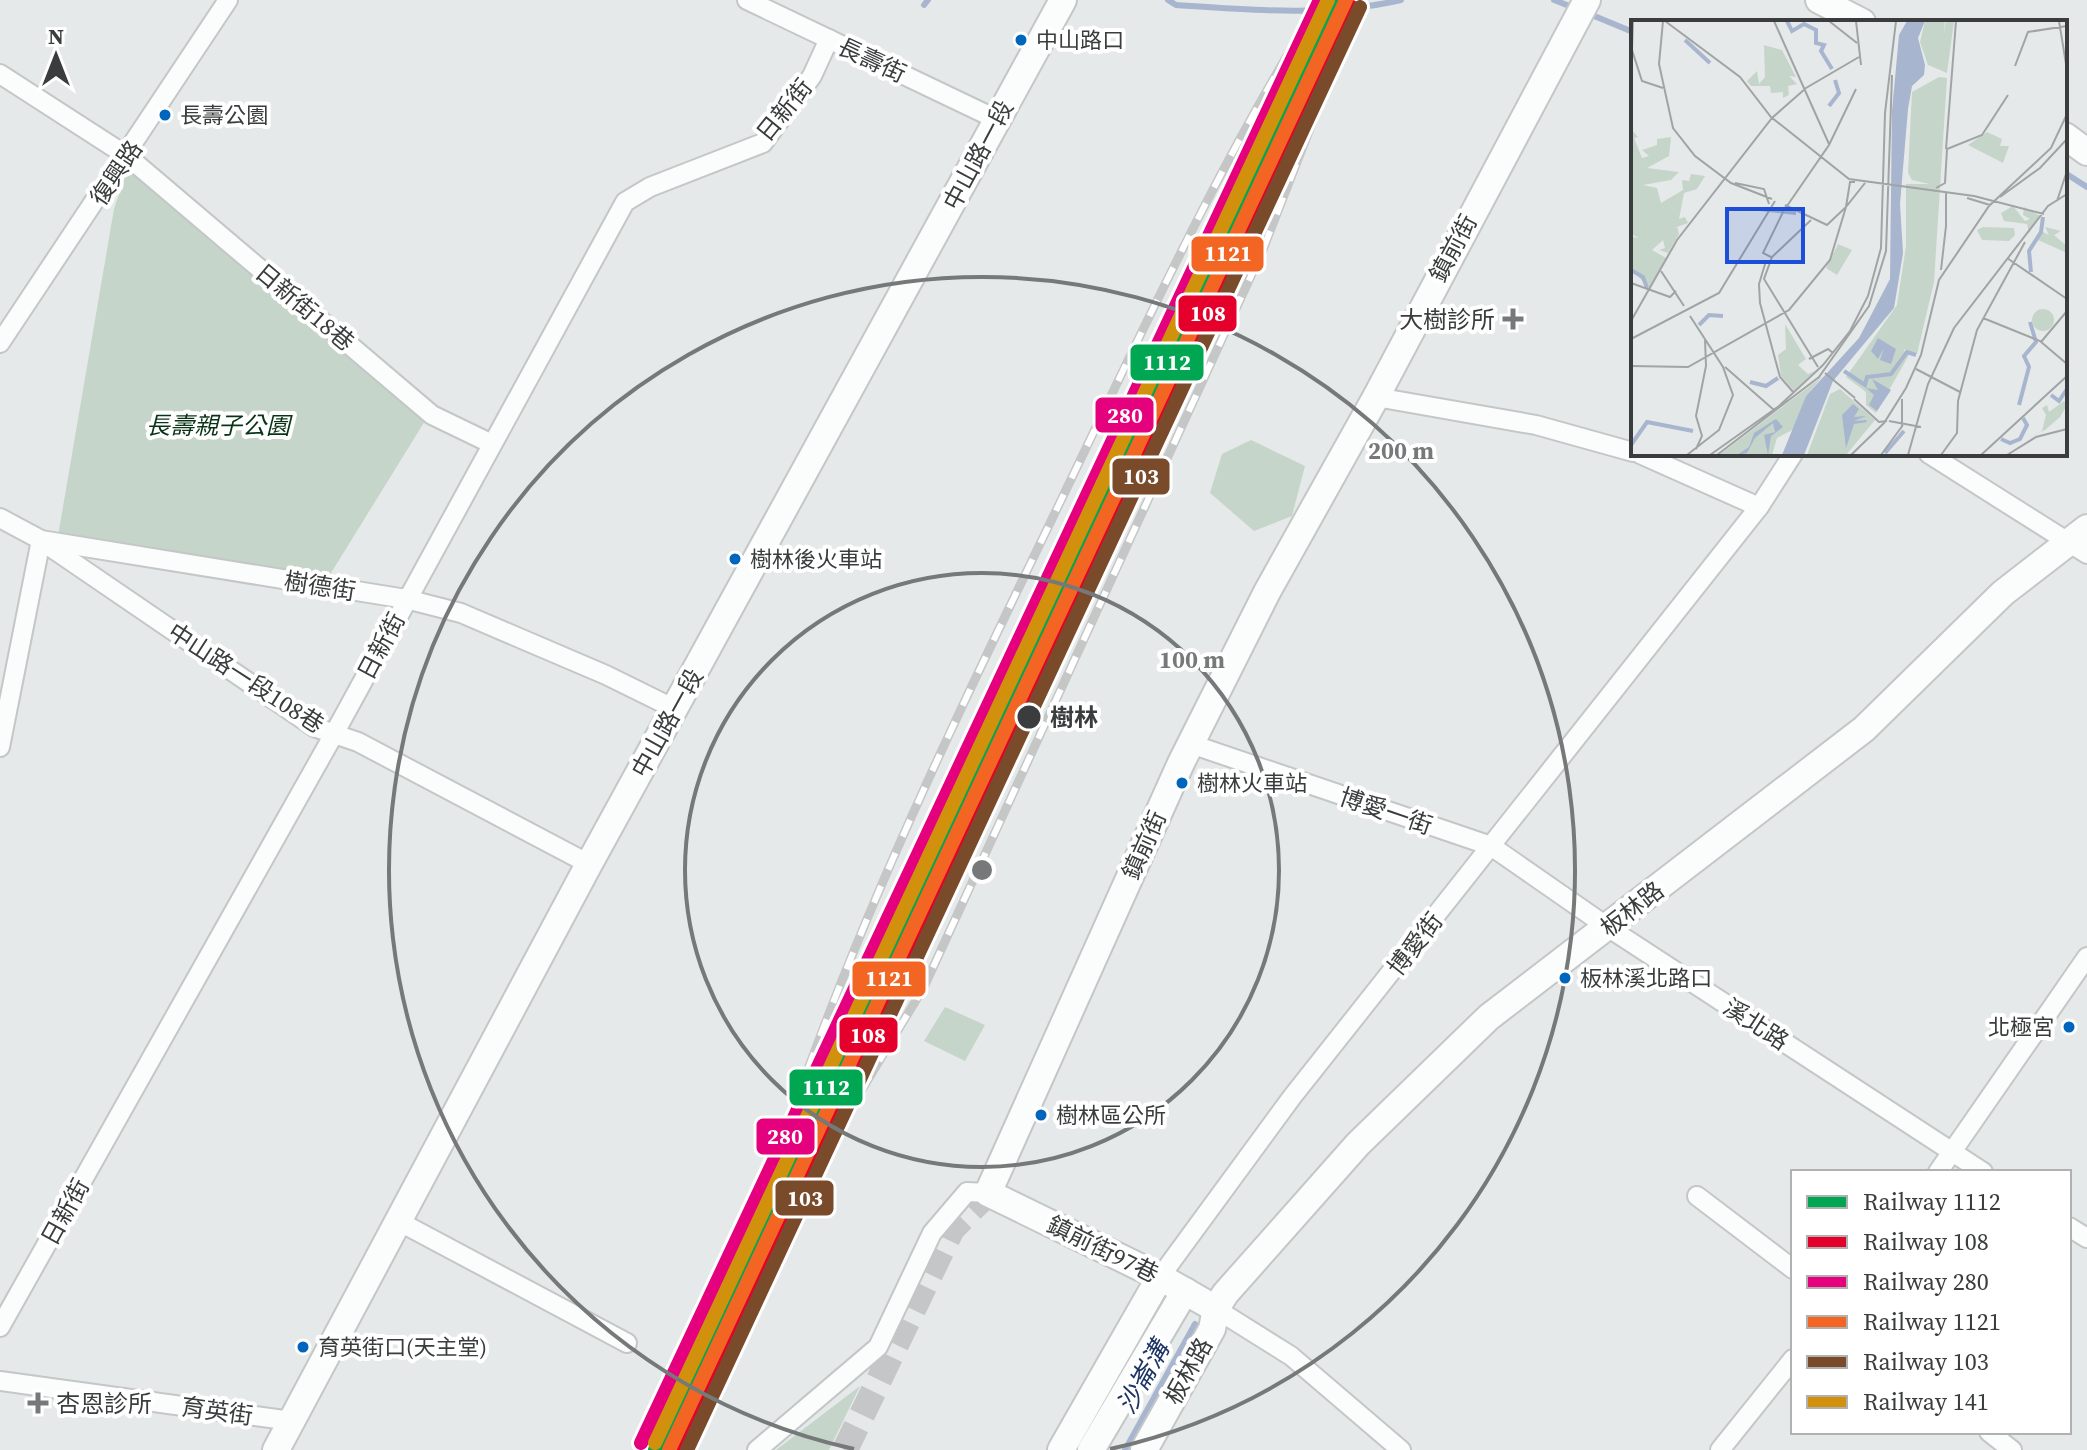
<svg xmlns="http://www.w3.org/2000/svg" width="2087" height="1450" font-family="'Source Serif 4','Noto Sans TC',serif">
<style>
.green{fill:#c6d5c9}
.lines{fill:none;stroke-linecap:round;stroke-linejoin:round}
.stream{stroke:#a7b5cf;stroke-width:6}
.secondary-tunnel{stroke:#c4c6c7;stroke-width:26;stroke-dasharray:26 13;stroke-linecap:butt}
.street-casing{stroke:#c4c7c7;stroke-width:22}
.secondary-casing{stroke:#c4c7c7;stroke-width:30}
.street{stroke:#fbfcfc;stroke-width:18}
.secondary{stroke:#fbfcfc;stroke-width:26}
.rail-casing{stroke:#c5c6c6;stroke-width:9}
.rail{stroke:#fff;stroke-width:6;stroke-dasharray:18;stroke-linecap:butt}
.rail-1-casing{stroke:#fff;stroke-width:20}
.rail-2-casing{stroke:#fff;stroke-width:20}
.rail-3-casing{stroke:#fff;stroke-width:20}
.rail-4-casing{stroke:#fff;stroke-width:20}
.rail-5-casing{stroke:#fff;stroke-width:20}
.rail-6-casing{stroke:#fff;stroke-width:20}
.rail-1{stroke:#00a651;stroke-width:14}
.rail-2{stroke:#e4002b;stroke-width:14}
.rail-3{stroke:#e5007d;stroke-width:14}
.rail-4{stroke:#f26522;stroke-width:14}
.rail-5{stroke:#7a4b2a;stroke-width:14}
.rail-6{stroke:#d1910c;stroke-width:14}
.ring{fill:none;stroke:#767979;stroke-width:4}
.bus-dot{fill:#0065bd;stroke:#fff;stroke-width:3}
.poi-dot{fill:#767979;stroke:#fff;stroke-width:3}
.stop-dot{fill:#3a3c3d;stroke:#fff;stroke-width:3}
.labels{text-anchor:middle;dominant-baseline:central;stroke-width:8;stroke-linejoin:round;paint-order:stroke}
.bus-label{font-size:22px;fill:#3a3c3d;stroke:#fff;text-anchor:start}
.street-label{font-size:24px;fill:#3a3c3d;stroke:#fff}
.poi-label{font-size:24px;fill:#3a3c3d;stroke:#fff;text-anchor:end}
.park-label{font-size:24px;font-style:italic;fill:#083415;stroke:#fff}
.stop-label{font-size:24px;font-weight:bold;fill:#3a3c3d;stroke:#fff;text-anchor:start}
.water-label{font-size:26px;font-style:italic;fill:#1e3464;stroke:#fff}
.inset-river{fill:none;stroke:#a7b5cf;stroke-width:4}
.inset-road{fill:none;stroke:#a1a4a4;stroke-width:2}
.view{fill:#1d4ed8;fill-opacity:0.15;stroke:#1d4ed8;stroke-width:4}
.inset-edge{fill:none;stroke:#3a3c3d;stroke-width:4}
.centre{fill:#767979;stroke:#fff;stroke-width:4}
.ring-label{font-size:24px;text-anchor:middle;font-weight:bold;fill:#767979;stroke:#fff;stroke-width:8;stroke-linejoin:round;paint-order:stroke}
.line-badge{stroke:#fff;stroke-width:3}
.badge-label{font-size:22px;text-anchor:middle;font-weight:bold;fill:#fff}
</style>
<rect width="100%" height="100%" fill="#e6e9e9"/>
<g class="green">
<polygon points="127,170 428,416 323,586 58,536 114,209"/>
<polygon points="1251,440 1305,466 1292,516 1254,531 1210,493 1222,454"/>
<polygon points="945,1007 985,1025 965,1061 924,1041"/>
<polygon points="860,1386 829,1450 776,1450"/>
</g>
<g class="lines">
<g class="stream">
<path d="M 1168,0 L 1176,5 C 1250,10 1328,17 1401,0"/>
<polyline points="1554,0 1577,9"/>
<polyline points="924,5 928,0"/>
<polyline points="1587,13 1633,32"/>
<polyline points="2065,173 2087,187"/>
<polyline points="1125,1450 1195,1324"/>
</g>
<polyline class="secondary-tunnel" points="845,1450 952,1229 988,1193"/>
<defs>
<g id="street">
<polyline points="747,0 998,120"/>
<polyline points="0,74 127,156 432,415 492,444"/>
<polyline points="0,343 228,0"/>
<polyline points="1376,397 1536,425 1633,452"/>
<polyline points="1640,454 1759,507"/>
<polyline points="1929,454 2087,554"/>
<polyline points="0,518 41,540 406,599 461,613 606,675 675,709"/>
<polyline points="46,544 314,727 358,742 589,864"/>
<polyline points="1191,744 1491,846 1609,928 1983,1172"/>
<polyline points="0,747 41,540"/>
<polyline points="1938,1172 2087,957"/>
<polyline points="1697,1196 1793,1269"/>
<polyline points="398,1221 627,1343"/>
<polyline points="2069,1227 2087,1238"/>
<polyline points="1160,1277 1292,1097 1759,507 1793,454"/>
<polyline points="1216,1309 1291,1356 1401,1450"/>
<polyline points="0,1327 334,734 625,202 650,187 763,143 812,76 829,39"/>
<polyline points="0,1381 292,1421"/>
<polyline points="1989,1432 2012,1450"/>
<polyline points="757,1450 878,1347 932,1233 967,1192 988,1193"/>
<polyline points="1720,1450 1793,1359"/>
</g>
<g id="secondary">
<polyline points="1819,0 1862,22"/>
<polyline points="2065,136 2087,152"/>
<polyline points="1216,1309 1160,1277 988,1193 1181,763 1267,592 1376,397 1587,0"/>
<polyline points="276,1450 589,864 1063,0"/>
<polyline points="1061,1450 1160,1277"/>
<polyline points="1091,1450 1185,1291"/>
<polyline points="1144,1450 1212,1329 1216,1309 1225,1294 1358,1144 1489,1017 1864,729 2003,593 2087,528"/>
</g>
</defs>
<use href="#street" class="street-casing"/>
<use href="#secondary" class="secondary-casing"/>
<use href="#street" class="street"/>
<use href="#secondary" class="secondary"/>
<defs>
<g id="rail">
<path d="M 752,1241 C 823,991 939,753 1052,519 C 1137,343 1217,165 1321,0"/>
<polyline points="763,1243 806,1182 924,987 1262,252 1360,0"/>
</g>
</defs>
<use href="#rail" class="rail-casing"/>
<use href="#rail" class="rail"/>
<defs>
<polyline id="rail-1" points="655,1450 1338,0"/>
<polyline id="rail-2" points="673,1450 1352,7"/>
<polyline id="rail-3" points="641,1443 1320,0"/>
<polyline id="rail-4" points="669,1450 1346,0"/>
<polyline id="rail-5" points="687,1450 1360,7"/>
<polyline id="rail-6" points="655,1443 1328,0"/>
</defs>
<use href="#rail-1" class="rail-1-casing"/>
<use href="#rail-2" class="rail-2-casing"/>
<use href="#rail-3" class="rail-3-casing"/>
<use href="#rail-4" class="rail-4-casing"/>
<use href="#rail-5" class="rail-5-casing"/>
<use href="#rail-6" class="rail-6-casing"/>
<use href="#rail-1" class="rail-1"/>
<use href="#rail-2" class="rail-2"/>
<use href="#rail-3" class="rail-3"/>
<use href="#rail-4" class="rail-4"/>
<use href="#rail-5" class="rail-5"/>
<use href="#rail-6" class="rail-6"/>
</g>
<g class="ring">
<circle cx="982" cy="870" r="297"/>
<path d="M854 1449A593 593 0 1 1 1110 1449"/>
</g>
<g class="bus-dot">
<circle cx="1021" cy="40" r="7"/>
<circle cx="165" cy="115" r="7"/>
<circle cx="735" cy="559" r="7"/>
<circle cx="1182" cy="783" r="7"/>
<circle cx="1565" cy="978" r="7"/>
<circle cx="2069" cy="1027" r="7"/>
<circle cx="1041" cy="1115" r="7"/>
<circle cx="303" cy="1347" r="7"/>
</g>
<g class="poi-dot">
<path d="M1509 307h8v8h8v8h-8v8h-8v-8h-8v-8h8z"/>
<path d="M34 1391h8v8h8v8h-8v8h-8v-8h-8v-8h8z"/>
</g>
<circle class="stop-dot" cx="1029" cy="717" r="13"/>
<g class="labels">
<g class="bus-label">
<text x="1036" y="40">中山路口</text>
<text x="180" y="115">長壽公園</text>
<text x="750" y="559">樹林後火車站</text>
<text x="1197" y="783">樹林火車站</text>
<text x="1580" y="978">板林溪北路口</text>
<text x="2054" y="1027" text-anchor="end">北極宮</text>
<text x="1056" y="1115">樹林區公所</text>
<text x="318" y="1347">育英街口(天主堂)</text>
</g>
<g class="street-label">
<text transform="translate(872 60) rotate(25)">長壽街</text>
<text transform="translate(784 110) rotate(-51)">日新街</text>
<text transform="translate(978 155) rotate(-62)">中山路一段</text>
<text transform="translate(116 173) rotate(-56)">復興路</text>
<text transform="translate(1453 248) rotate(-62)">鎮前街</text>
<text transform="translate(305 307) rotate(40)">日新街18巷</text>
<text transform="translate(320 586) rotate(9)">樹德街</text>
<text transform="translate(381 646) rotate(-62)">日新街</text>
<text transform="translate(246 678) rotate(33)">中山路一段108巷</text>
<text transform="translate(667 723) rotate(-61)">中山路一段</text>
<text transform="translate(1386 811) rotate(19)">博愛一街</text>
<text transform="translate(1144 845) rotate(-66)">鎮前街</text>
<text transform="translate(1632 909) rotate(-38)">板林路</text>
<text transform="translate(1415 944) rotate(-52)">博愛街</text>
<text transform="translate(1756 1024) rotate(33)">溪北路</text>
<text transform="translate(65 1212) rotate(-61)">日新街</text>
<text transform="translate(1103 1249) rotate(26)">鎮前街97巷</text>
<text transform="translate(1188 1371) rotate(-61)">板林路</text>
<text transform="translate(217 1411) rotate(8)">育英街</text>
</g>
<g class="poi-label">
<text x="1495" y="319">大樹診所</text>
<text x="56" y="1403" text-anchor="start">杏恩診所</text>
</g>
<g class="park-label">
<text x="218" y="425">長壽親子公園</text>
</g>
<g class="stop-label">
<text x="1050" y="717">樹林</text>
</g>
<g class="water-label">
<text transform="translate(1143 1377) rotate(-61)">沙崙溝</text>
</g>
</g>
<g transform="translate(1631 20)">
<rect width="436" height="436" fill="#e6e9e9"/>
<path d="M 294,1 L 314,1 L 313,14 L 315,1 L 323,1 L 316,53 L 297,45 L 289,22 ZM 133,25 L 151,30 L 165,57 L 158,56 L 166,64 L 157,66 L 158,75 L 152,78 L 152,72 L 140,73 L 139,66 L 120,66 L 116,61 L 126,51 L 128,64 L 134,57 ZM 308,57 L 316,58 L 303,262 L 286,334 L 272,329 L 278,335 L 245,393 L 235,385 L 235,372 L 215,357 L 266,285 L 275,226 L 275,164 L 298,164 L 281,160 L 277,153 L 281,72 ZM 0,109 L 7,117 L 3,118 L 11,138 L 18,136 L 11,130 L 26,125 L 26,119 L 40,117 L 38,136 L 16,148 L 48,152 L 40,160 L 12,165 L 26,168 L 30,183 L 52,170 L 51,160 L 58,161 L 60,154 L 74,156 L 66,169 L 53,173 L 48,199 L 54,197 L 57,203 L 46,207 L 48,214 L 37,233 L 28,230 L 34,228 L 32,220 L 21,230 L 35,238 L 19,269 L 0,249 L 0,217 L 8,218 L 0,214 ZM 356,112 L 371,119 L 369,126 L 378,126 L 372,143 L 337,125 ZM 382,186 L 394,201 L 399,199 L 392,195 L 393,187 L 409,196 L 398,213 L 396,204 L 373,201 L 370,193 ZM 352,207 L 383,208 L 384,215 L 378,221 L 351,220 L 346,210 ZM 414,207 L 430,211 L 423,215 L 436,226 L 436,233 L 407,220 L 412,212 L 418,215 ZM 207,224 L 221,230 L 206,255 L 195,248 ZM401 300a11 11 0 1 1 22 0a11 11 0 1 1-22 0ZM 154,304 L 175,339 L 167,345 L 177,354 L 184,351 L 163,371 L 150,356 L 147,335 L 155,329 ZM 192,356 L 175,376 L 163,409 L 146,418 L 141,435 L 88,435 ZM 209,369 L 244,400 L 215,435 L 176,435 L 199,374 ZM 433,381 L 436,385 L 429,397 L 414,410 L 396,418 L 411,411 L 415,395 L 411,388 L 416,385 L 418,392 Z" fill="#c6d5c9"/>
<path d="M 276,1 L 294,1 L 287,18 L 294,45 L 293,55 L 281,66 L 277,89 L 269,184 L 272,233 L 263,288 L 202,361 L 173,435 L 151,435 L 175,376 L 228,318 L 259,259 L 261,91 L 268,15 ZM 247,318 L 265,329 L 260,344 L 249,340 L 253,328 L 247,339 L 240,331 ZM 241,359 L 260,370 L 246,391 L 238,385 L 243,375 L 235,368 L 247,370 ZM 222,384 L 228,389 L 223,397 L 235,396 L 223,401 L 235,400 L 236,402 L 223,404 L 215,428 L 211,395 ZM 145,399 L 152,407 L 140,416 L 137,435 L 133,415 L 144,412 L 142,403 L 124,418 L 116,433 L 106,435 L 118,427 L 123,413 Z" fill="#a7b5cf"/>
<path class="inset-river" d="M 156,1 L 161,11 L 173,4 L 185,10 L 185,23 L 193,25 L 190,31 L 201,49M 54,20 L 79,43M 198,86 L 208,73 L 204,60M 129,189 L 165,193M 0,250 L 12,257 L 16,268M 400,252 L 398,231 L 410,212 L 412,197M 68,305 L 78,295 L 92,296M 213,351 L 234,365 L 236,357 L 260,354 L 276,332 L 285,335M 119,362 L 135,366 L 147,358M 420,375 L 428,381 L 436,369M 388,385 L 398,347 L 393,336 L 405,322 L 399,302M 370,419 L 379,423 L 389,419 L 396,405 L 392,398M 0,425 L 16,402 L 62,411M 254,433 L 273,411"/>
<path class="inset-road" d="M 2,1 L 1,30 L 11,61 L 32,68M 32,1 L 28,44 L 42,108 L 64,136 L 100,163 L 141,179M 34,1 L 109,57 L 140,97 L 218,159 L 343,176 L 413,194M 143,1 L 198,124M 198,1 L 226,23M 225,1 L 230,45M 428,1 L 436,50M 384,46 L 397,12 L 436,6M 315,129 L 325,1M 104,163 L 133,169 L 138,184M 305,168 L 314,163 L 316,129 L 351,115 L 377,75M 315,173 L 315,207M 369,177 L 409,148 L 436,119M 336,178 L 359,185M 426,181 L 436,151M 154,185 L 196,205 L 215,187 L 219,162 L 224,162M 156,186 L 198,125 L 225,69M 180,200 L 141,237 L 133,259 L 187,347M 140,237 L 132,233 L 155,186M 376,238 L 436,279M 135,241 L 128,264 L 129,283 L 149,357 L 163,373M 310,250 L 315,206M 30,251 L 53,286M 0,263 L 39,277 L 45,271M 352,298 L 409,321 L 436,344M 0,301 L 46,220 L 141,98 L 175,68 L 228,37M 0,319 L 88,273 L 144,181M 410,322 L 436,291M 178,339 L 197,329 L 202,333M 0,346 L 57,347 L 158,290 L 199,240 L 215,187 L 234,163M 94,347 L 143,390M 285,349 L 329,372M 194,353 L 224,378M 223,379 L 248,402 L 256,401M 271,379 L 271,406M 258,401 L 290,407M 65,429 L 71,416 L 65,396 L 75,346 L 74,319M 56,435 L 88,410 L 102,375 L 92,347 L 59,296M 79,435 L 148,386 L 192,345 L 219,311 L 237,276 L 250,228 L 254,93 L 265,1M 86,435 L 188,357 L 238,286 L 255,231 L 261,55M 220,435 L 253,403 L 275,368 L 290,335 L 308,260 L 358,186 L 420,128 L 436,94M 250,435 L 272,405M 277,435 L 297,364 L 323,308 L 417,186 L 436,174M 310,435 L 326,413 L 327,381 L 346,310 L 394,222M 350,435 L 436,356M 376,435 L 405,417 L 436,409"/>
<path class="view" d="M 96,189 L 172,189 L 172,242 L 96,242 Z"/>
<rect width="436" height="436" class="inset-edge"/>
</g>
<circle cx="982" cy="870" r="12" class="centre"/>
<g class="ring-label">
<text x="1401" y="459">200 m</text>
<text x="1192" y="668">100 m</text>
</g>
<g class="line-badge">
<rect x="1190" y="235" width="75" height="38" rx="8" fill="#f26522"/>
<rect x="1177" y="294" width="61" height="39" rx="8" fill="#e4002b"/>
<rect x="1129" y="343" width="76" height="39" rx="8" fill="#00a651"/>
<rect x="1094" y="396" width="61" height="38" rx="8" fill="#e5007d"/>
<rect x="1111" y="457" width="60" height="39" rx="8" fill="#7a4b2a"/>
<rect x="851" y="960" width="76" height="38" rx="8" fill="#f26522"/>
<rect x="838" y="1016" width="61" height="38" rx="8" fill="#e4002b"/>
<rect x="788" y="1068" width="76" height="39" rx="8" fill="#00a651"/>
<rect x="755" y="1117" width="61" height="39" rx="8" fill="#e5007d"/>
<rect x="774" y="1179" width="61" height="38" rx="8" fill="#7a4b2a"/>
</g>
<g class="badge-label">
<text x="1228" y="261">1121</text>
<text x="1208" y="321">108</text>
<text x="1167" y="370">1112</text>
<text x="1125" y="423">280</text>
<text x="1141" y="484">103</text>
<text x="889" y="986">1121</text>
<text x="868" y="1043">108</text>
<text x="826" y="1095">1112</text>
<text x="785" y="1144">280</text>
<text x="805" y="1206">103</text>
</g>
<rect x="1791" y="1170" width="280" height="264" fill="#ffffff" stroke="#b0b1b1" stroke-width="2"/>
<rect x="1807" y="1196" width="40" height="12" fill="#00a651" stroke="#b0b1b1" stroke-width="2"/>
<text x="1863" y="1210" font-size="24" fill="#3a3c3d">Railway 1112</text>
<rect x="1807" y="1236" width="40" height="12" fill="#e4002b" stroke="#b0b1b1" stroke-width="2"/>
<text x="1863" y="1250" font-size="24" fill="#3a3c3d">Railway 108</text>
<rect x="1807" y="1276" width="40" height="12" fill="#e5007d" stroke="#b0b1b1" stroke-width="2"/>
<text x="1863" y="1290" font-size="24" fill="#3a3c3d">Railway 280</text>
<rect x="1807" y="1316" width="40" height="12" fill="#f26522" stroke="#b0b1b1" stroke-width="2"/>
<text x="1863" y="1330" font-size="24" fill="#3a3c3d">Railway 1121</text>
<rect x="1807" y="1356" width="40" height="12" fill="#7a4b2a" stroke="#b0b1b1" stroke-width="2"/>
<text x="1863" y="1370" font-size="24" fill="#3a3c3d">Railway 103</text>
<rect x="1807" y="1396" width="40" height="12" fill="#d1910c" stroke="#b0b1b1" stroke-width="2"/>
<text x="1863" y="1410" font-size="24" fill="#3a3c3d">Railway 141</text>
<g transform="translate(56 56)" stroke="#ffffff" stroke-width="6" paint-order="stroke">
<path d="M0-6L14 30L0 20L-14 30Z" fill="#3a3c3d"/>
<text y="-12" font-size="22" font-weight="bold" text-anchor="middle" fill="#3a3c3d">N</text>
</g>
</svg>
